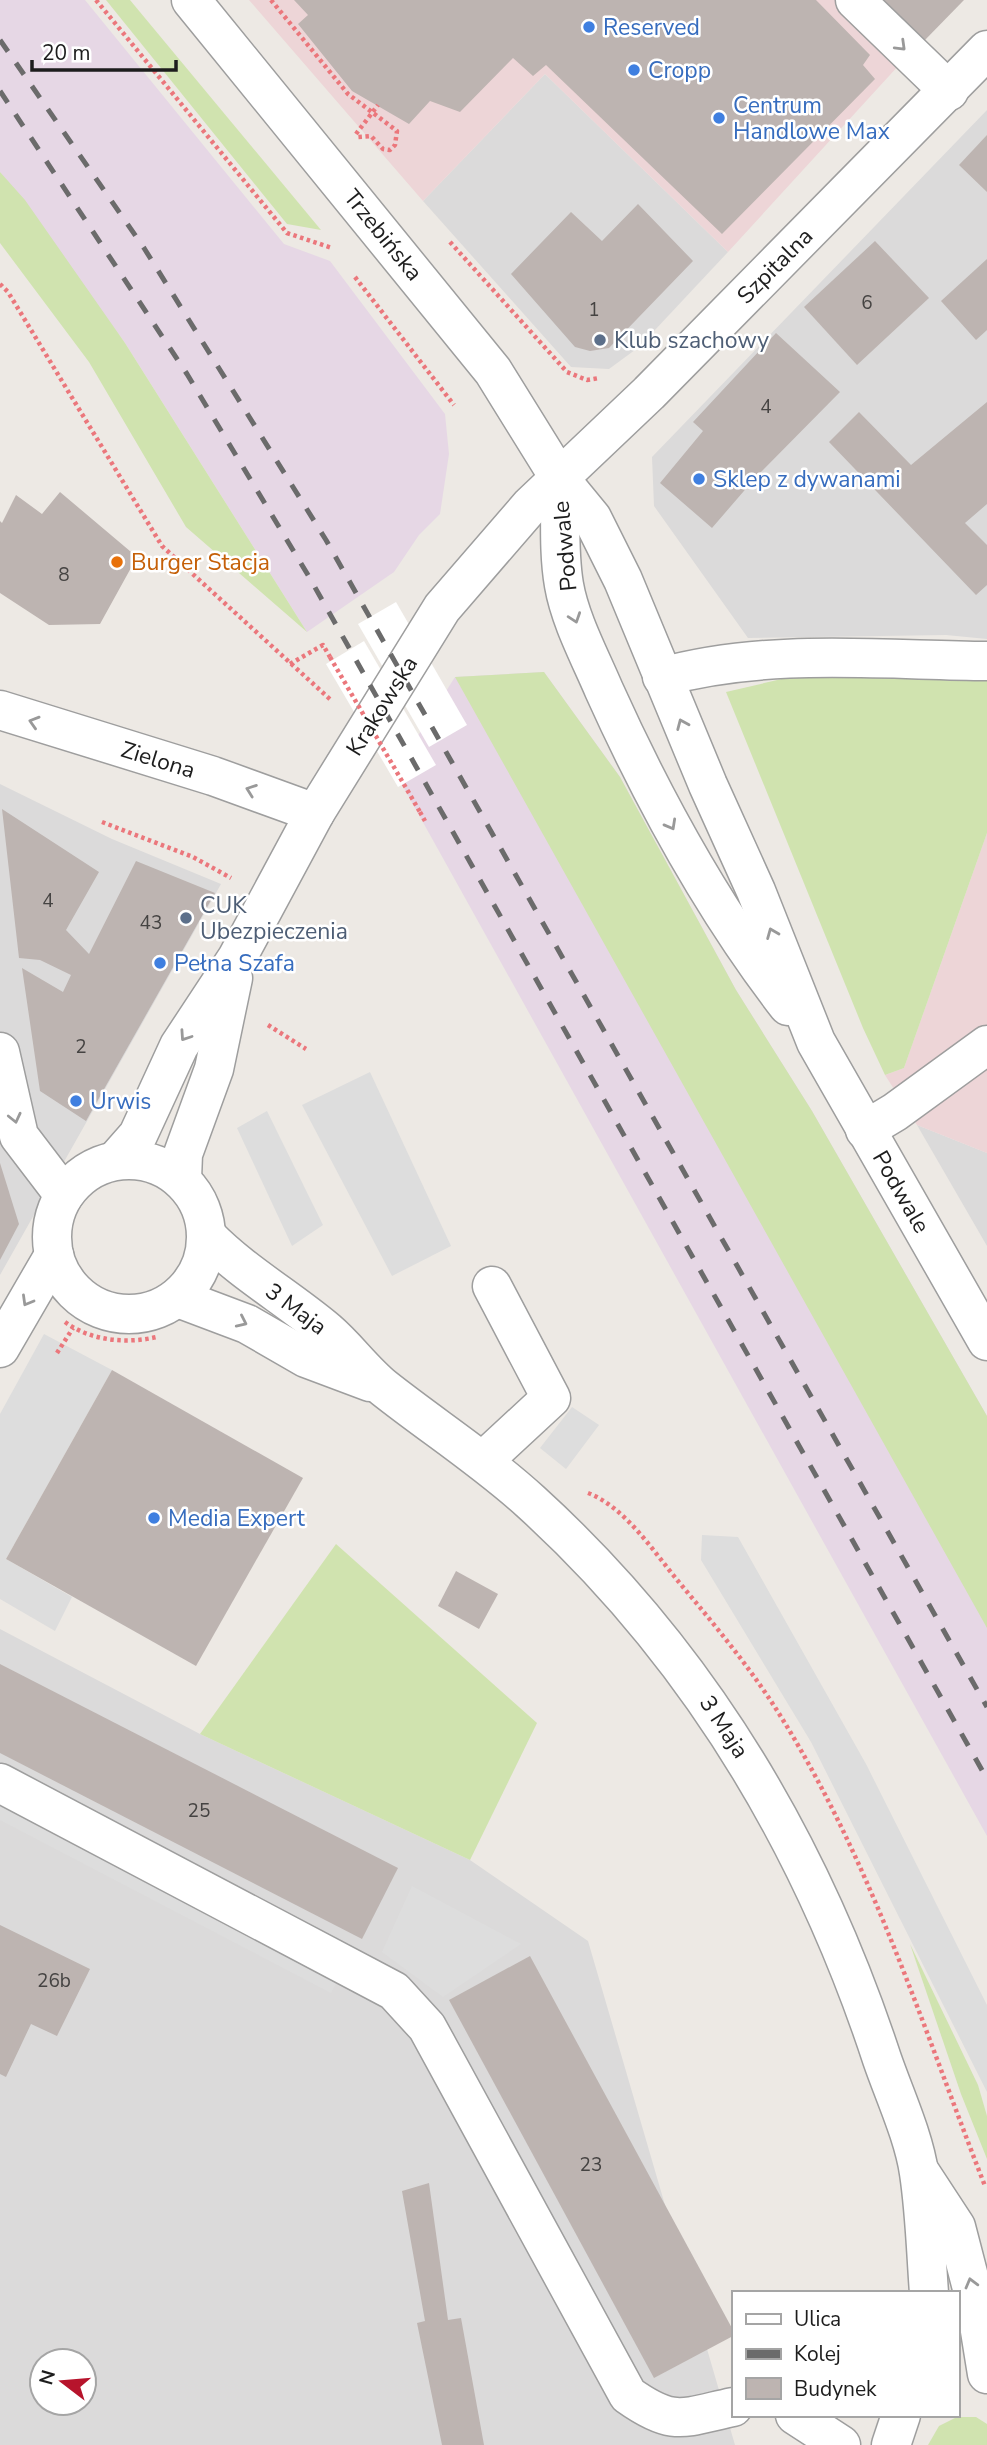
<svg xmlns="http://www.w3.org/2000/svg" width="987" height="2445" font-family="'Nunito Sans',sans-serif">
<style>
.residential{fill:#dbdada;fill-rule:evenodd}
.commercial{fill:#edd5d7}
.industrial{fill:#e6d7e5}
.grass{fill:#d0e3af}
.parking{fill:#ddd}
.pier{fill:#fff}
.building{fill:#bdb4b1}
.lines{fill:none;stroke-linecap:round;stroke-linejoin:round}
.minor-casing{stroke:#9e9e9e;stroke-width:41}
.path{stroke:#eb777c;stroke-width:4.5;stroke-dasharray:3.5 3.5;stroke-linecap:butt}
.minor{stroke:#fff;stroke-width:38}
.rail{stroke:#6b6b6b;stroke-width:5;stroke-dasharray:14 14;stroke-linecap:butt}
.path-bridge{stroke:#eb777c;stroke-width:4.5;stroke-dasharray:3.5 3.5;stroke-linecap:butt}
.oneway{stroke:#999}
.shop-dot{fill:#3f7fe0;stroke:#fff;stroke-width:2.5}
.service-dot{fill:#5c6f8a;stroke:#fff;stroke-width:2.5}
.food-dot{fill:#e8710a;stroke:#fff;stroke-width:2.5}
.labels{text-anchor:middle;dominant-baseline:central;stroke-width:5;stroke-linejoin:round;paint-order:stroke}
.number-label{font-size:19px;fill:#454342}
.shop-label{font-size:23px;fill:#366cbe;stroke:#fff;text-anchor:start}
.street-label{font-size:23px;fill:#1d1d1d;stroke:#fff}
.service-label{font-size:23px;fill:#4e5e75;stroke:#fff;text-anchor:start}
.food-label{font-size:23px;fill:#c56008;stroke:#fff;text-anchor:start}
</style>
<rect width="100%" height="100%" fill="#ede9e4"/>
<g class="residential">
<polygon points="545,74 728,252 639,347 609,369 571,367 423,201"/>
<polygon points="987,110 987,639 946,635 748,638 654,506 652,457"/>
<polygon points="0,784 112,839 221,884 0,1275"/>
<polygon points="917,1125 987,1153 987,1246"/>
<path d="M 0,1629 L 200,1734 L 470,1860 L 588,1941 L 735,2445 L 0,2445 ZM 42,2361 L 84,2361 L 84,2403 L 42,2403 Z"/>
</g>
<g class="commercial">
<polygon points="249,0 836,0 900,64 728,252 545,74 423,201"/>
<polygon points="987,833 987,1153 917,1125 885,1075 904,1068"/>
</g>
<g class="industrial">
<polygon points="0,0 85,0 284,244 330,261 445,414 449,454 440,514 419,535 394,572 307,632 125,343 0,172"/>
<polygon points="544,672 620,777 736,990 812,1111 987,1416 987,1836 395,772 455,677"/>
</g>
<g class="grass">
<polygon points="106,0 130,0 321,230 287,224"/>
<polygon points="0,172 25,200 125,343 307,632 186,527 89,362 0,243"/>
<polygon points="544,672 620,777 736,990 812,1111 987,1416 987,1628 455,677"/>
<polygon points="799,675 987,679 987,833 904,1068 885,1075 863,1028 726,692"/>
<polygon points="336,1544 537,1723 470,1860 200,1734"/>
<polygon points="910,1944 978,2085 987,2116 987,2159 961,2094"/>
<polygon points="957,2417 976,2417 987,2424 987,2445 928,2445 939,2426"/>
</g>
<g class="parking">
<polygon points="370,1072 451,1246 392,1276 302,1105"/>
<polygon points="267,1111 323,1225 292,1246 237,1128"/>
<polygon points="44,1334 112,1370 6,1559 72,1597 55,1631 0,1599 0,1414"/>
<polygon points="572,1407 599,1425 566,1469 540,1448"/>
<polygon points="702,1535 738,1537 866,1764 987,2005 987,2092 811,1742 701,1560"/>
<polygon points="0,1798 340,1976 331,1993 0,1820"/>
<polygon points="412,1886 521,1944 443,1997 382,1952"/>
</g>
<g class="pier">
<polygon points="396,602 467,725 429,747 358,624"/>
<polygon points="364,641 436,765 398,787 326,664"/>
</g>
<g class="building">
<polygon points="294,0 816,0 870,55 863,65 875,79 722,234 546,65 533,76 513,58 460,112 430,101 409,124 352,91 298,24 308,15"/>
<polygon points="881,0 964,0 924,41"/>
<polygon points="987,135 987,192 959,165"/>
<polygon points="638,204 693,261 609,348 590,351 575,347 511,274 571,212 602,241"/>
<polygon points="875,241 929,298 857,365 804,307"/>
<polygon points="987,259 987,330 976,340 941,301"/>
<polygon points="776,333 840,392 756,477 712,528 660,483 703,431 693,422"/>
<polygon points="987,402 987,504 965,523 987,545 987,585 976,595 829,442 859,412 911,465"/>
<polygon points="60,492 137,557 100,624 49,625 0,593 0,521 2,523 16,495 42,514"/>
<polygon points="2,809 99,872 66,930 89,954 136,861 215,893 86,1121 40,1091 22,968 63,992 71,975 40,960 19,958"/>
<polygon points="0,1163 19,1224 0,1260"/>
<polygon points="112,1370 303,1478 196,1666 6,1559"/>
<polygon points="456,1571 498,1594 479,1629 438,1606"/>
<polygon points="0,1664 398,1868 362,1939 0,1753"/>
<polygon points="0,1925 90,1969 57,2036 31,2024 6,2077 0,2074"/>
<polygon points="530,1956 733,2330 733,2336 654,2378 449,2000"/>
<polygon points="429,2183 448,2320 461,2318 484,2445 442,2445 417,2323 425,2321 402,2191"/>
</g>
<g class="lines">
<defs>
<g id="minor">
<polyline points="191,0 493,371 560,479 592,518 623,580 708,785 756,891 816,1042 987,1341"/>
<polyline points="855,0 949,91"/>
<path d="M 560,479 C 561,514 558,551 564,585 C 570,620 590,657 604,690 C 654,801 713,909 788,1006"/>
<path d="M 662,677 C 766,648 880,660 987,661"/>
<polyline points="0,710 213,776 315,813"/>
<polyline points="0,1052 19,1136 64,1195"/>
<polyline points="865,1130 895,1112 987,1045"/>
<circle cx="129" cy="1237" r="77"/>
<polyline points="116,1160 138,1135 179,1046 237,958 315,813 442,608 531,505 649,393 987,50"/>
<polyline points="182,1179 183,1154 214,1069 233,978"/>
<path d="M 207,1236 C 243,1273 288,1298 327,1331 C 347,1348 363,1371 384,1388 C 432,1426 485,1460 531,1502 C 698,1654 812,1846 882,2059 C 894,2094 914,2137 919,2173 C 925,2212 926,2253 929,2293"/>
<polyline points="178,1298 247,1324 306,1358 370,1382"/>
<polyline points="0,1348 54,1255"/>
<polyline points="483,1461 551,1398 492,1286"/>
<path d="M 0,1783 L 394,1991 L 427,2027 L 628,2395 C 673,2427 682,2418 733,2407"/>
<polyline points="920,2172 956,2227 975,2300 987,2374"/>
<polyline points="795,2415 841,2445"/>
<polyline points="891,2445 901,2415"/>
</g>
</defs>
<use href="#minor" class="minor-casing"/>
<g class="path">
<polyline points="96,0 287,233 332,248"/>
<polyline points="271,0 348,94 397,131 395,145 390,150 383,149 371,136 358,137"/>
<polyline points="356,134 378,105"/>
<polyline points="450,242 567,372 587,380 599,378"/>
<polyline points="355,277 454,405"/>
<polyline points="0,284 8,292 162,546 332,701"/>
<polyline points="290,664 323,645 330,657"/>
<polyline points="420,812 425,821"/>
<polyline points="102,822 193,857 231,878"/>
<polyline points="268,1025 306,1049"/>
<path d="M 65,1322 C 91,1341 126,1344 157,1337"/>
<polyline points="57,1353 73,1328"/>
<path d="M 588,1493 C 625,1507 654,1552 678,1581 C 713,1623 749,1666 778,1712 C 871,1860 922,2025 985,2186"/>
</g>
<use href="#minor" class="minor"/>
<g class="rail">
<polyline points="0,40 144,248 326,540 987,1707"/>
<polyline points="0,91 187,374 308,575 987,1779"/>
</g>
<polyline class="path-bridge" points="330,657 420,812"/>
</g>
<defs><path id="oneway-chevron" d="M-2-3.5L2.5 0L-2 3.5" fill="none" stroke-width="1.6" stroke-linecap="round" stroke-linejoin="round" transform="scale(1.75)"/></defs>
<g class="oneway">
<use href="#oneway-chevron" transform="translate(901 46) rotate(44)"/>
<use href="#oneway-chevron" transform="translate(575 618) rotate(71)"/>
<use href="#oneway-chevron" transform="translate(34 722) rotate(-163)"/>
<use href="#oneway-chevron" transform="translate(682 724) rotate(-113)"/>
<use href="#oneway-chevron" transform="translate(251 790) rotate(-160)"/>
<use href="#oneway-chevron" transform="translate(671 825) rotate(61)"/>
<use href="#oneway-chevron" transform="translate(772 933) rotate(-112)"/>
<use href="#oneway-chevron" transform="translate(185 1036) rotate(124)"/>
<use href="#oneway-chevron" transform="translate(15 1118) rotate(77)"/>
<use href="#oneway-chevron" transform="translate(27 1301) rotate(120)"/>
<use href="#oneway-chevron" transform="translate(242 1322) rotate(25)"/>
<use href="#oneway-chevron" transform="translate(971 2283) rotate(-105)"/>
</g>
<g class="shop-dot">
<circle cx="589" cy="27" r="7"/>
<circle cx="634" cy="70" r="7"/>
<circle cx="719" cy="118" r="7"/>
<circle cx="699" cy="479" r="7"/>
<circle cx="160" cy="963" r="7"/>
<circle cx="76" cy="1101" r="7"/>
<circle cx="154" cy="1518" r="7"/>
</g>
<g class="service-dot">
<circle cx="600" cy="340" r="7"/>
<circle cx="186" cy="918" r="7"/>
</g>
<circle class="food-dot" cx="117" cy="562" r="7"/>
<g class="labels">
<g class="number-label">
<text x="867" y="303">6</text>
<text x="594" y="310">1</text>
<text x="766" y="407">4</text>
<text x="64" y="575">8</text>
<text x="48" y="901">4</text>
<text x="151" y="923">43</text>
<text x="81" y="1047">2</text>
<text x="199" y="1811">25</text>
<text x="54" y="1981">26b</text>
<text x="591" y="2165">23</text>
</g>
<g class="shop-label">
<text x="603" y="27">Reserved</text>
<text x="648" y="70">Cropp</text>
<text x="733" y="105">Centrum<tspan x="733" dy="26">Handlowe Max</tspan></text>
<text x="713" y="479">Sklep z dywanami</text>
<text x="174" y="963">Pełna Szafa</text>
<text x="90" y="1101">Urwis</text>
<text x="168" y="1518">Media Expert</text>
</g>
<g class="street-label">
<text transform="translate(383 235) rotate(51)">Trzebińska</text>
<text transform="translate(775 266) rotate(-45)">Szpitalna</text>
<text transform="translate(565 546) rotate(-95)">Podwale</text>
<text transform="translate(382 706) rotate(-58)">Krakowska</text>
<text transform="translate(158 760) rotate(17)">Zielona</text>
<text transform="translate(901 1192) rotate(60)">Podwale</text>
<text transform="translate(296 1309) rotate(37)">3 Maja</text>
<text transform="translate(724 1727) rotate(57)">3 Maja</text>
</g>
<g class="service-label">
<text x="614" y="340">Klub szachowy</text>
<text x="200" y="905">CUK<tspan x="200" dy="26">Ubezpieczenia</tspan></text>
</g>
<g class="food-label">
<text x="131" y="562">Burger Stacja</text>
</g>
</g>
<rect x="732" y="2291" width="228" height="126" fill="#ffffff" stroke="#a5a5a5" stroke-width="2"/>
<rect x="746" y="2314" width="35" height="10" fill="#ffffff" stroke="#a5a5a5" stroke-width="2"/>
<text x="794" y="2326" font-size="21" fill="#1d1d1d">Ulica</text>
<rect x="746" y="2349" width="35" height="10" fill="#6b6b6b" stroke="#a5a5a5" stroke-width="2"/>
<text x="794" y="2361" font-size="21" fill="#1d1d1d">Kolej</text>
<rect x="746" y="2378" width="35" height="21" fill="#bdb4b1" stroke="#a5a5a5" stroke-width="2"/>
<text x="794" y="2396" font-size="21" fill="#1d1d1d">Budynek</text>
<g transform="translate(63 2382) rotate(286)"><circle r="33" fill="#ffffff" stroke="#a5a5a5" stroke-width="2"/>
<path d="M0-5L12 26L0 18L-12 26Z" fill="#b7142c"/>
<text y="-10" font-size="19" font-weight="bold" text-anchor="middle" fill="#1d1d1d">N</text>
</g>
<path d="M32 60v10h144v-10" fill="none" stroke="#1d1d1d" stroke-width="3.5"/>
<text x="42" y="60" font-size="21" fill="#1d1d1d" stroke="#ffffff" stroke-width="5" paint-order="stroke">20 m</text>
</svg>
